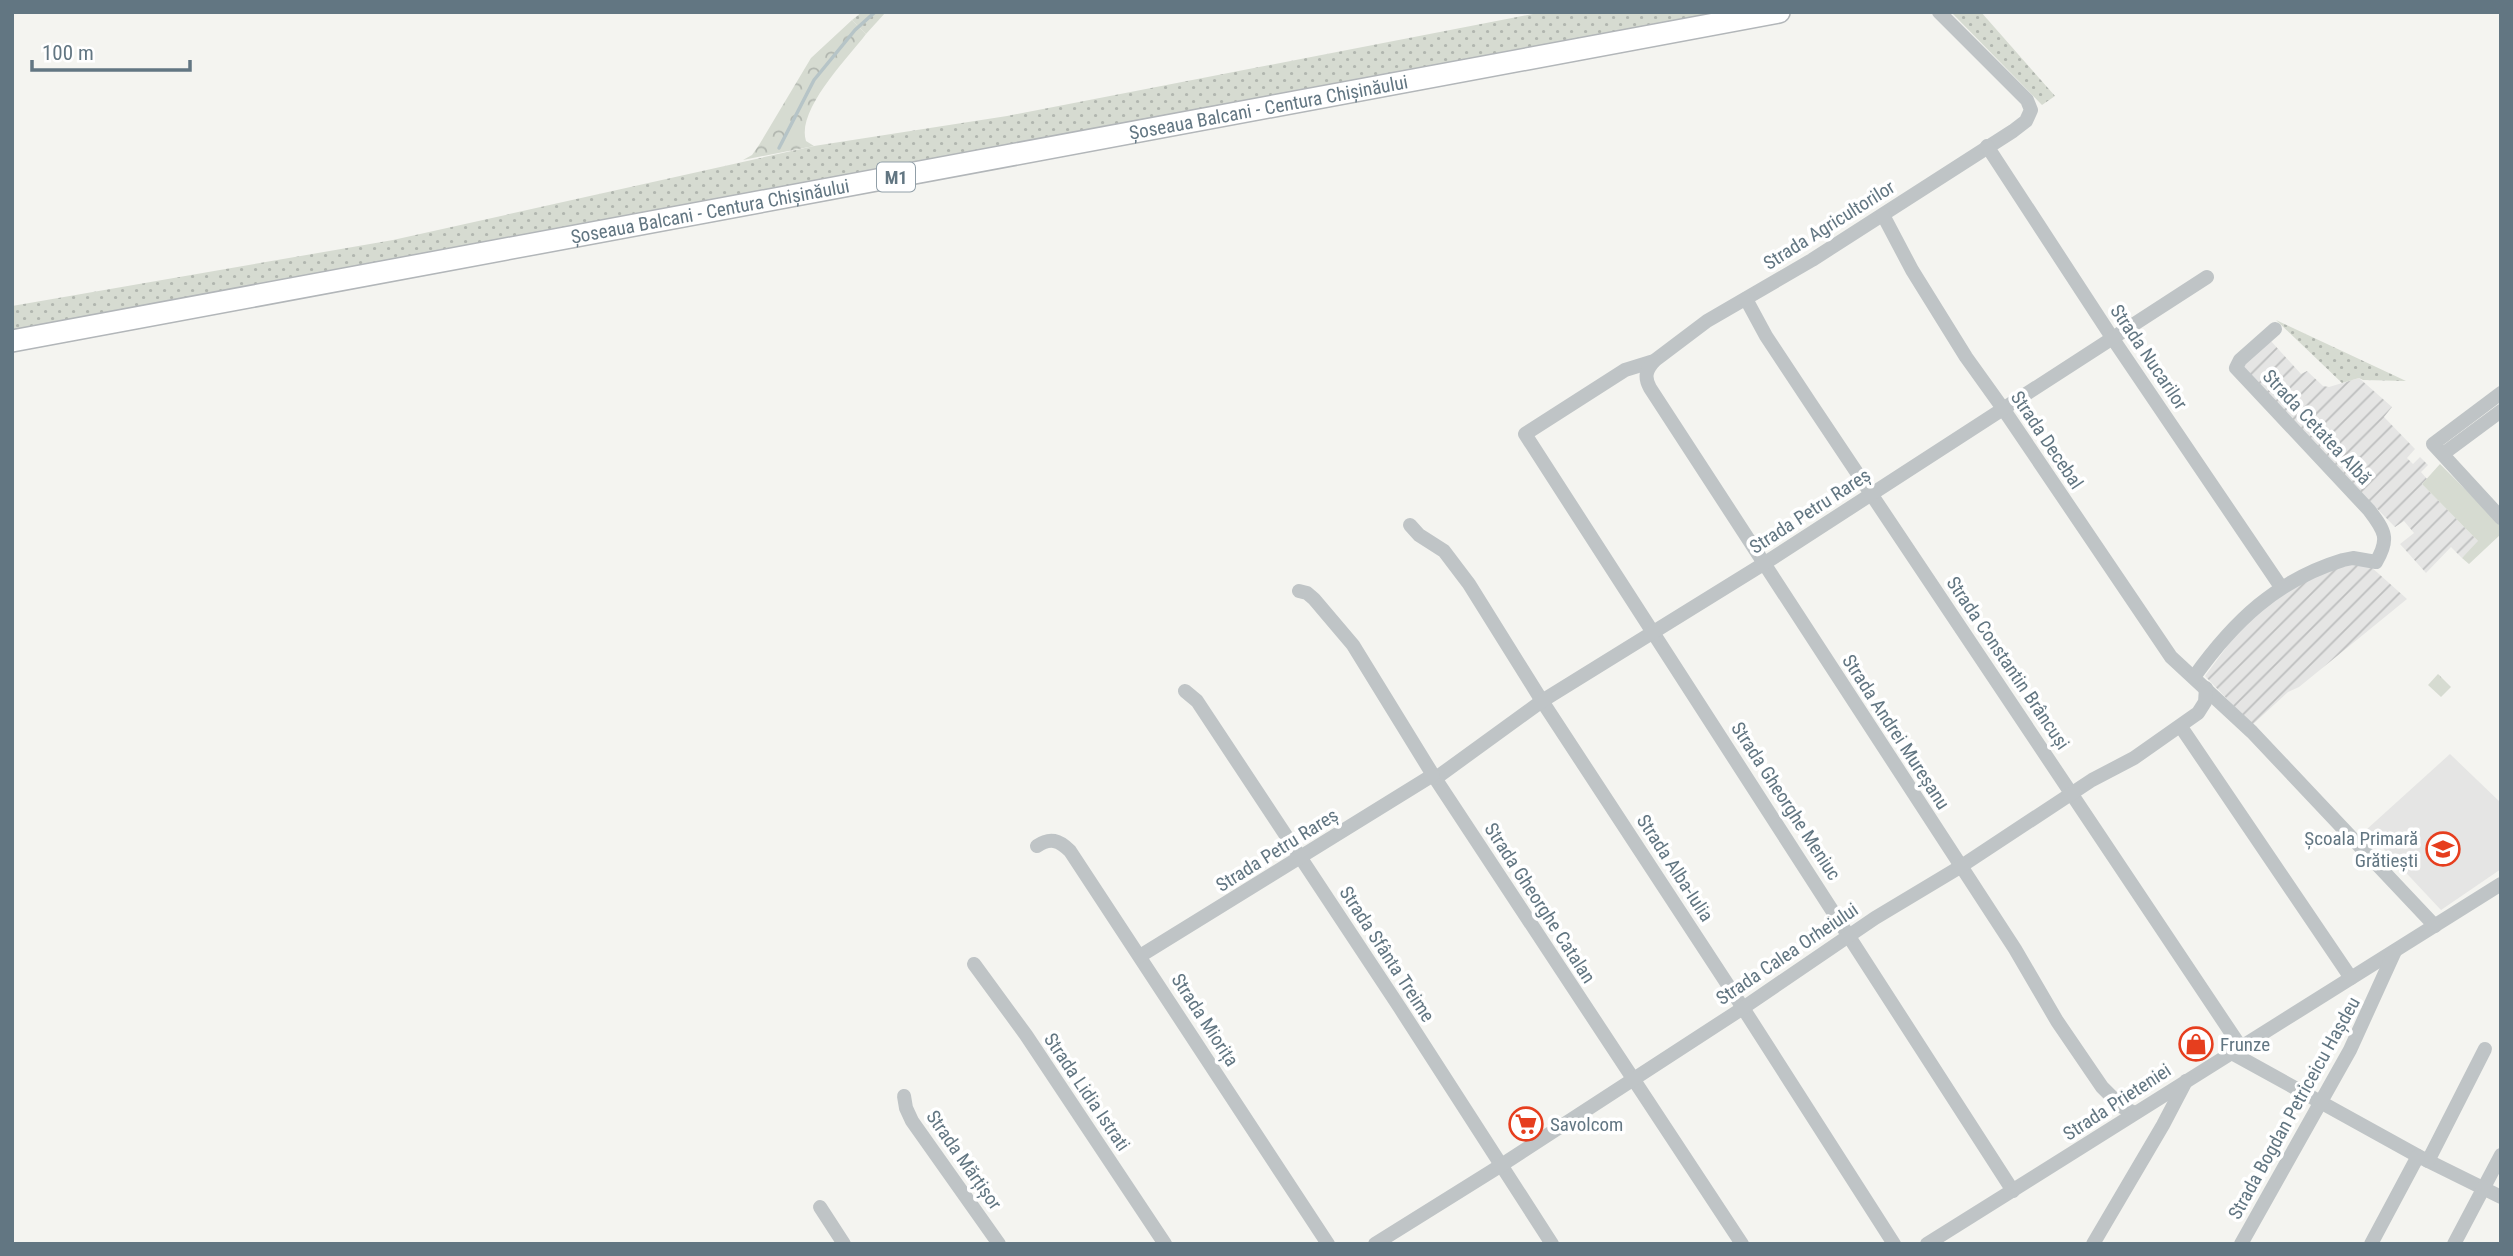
<svg xmlns="http://www.w3.org/2000/svg" width="2513" height="1256" font-family="'Roboto Condensed',sans-serif">
<style>
.built{fill:#e5e5e4}
.industrial{fill:url(#industrial-furrows)}
.grass{fill:url(#grass-dots)}
.forest{fill:url(#forest-crowns)}
.park{fill:url(#park-tufts)}
.garden{fill:#d6dbd1}
.lines{fill:none;stroke-linecap:round;stroke-linejoin:round}
.stream{stroke:#b6c4c7;stroke-width:3.5}
.highway-casing{stroke:#b2b6b9;stroke-width:24}
.minor{stroke:#bfc4c6;stroke-width:14}
.highway{stroke:#fff;stroke-width:21}
.labels{text-anchor:middle;dominant-baseline:central;stroke-width:7;stroke-linejoin:round;paint-order:stroke}
.shield{fill:#fff;stroke:#919fa8;stroke-width:2}
.shield-label{font-size:18px;font-weight:bold;fill:#627682}
.street-label{font-size:19px;fill:#627682;stroke:#fff}
.poi-label{font-size:19px;fill:#627682;stroke:#fff;text-anchor:start}
</style>
<defs>
<pattern id="industrial-furrows" width="10" height="10" patternUnits="userSpaceOnUse" patternTransform="scale(1.75)"><rect width="10" height="10" fill="#e5e5e4"/><path d="M-1 1l2-2M0 10L10 0M9 11l2-2" fill="none" stroke="#bdbebe"/></pattern>
<pattern id="grass-dots" width="8" height="8" patternUnits="userSpaceOnUse" patternTransform="scale(1.75)"><rect width="8" height="8" fill="#d6dbd1"/><path d="M2 2h.1M6 6h.1" fill="none" stroke="#b1b6af" stroke-width="1.8" stroke-linecap="round"/></pattern>
<pattern id="forest-crowns" width="20" height="18" patternUnits="userSpaceOnUse" patternTransform="scale(1.75)"><rect width="20" height="18" fill="#d6dbd1"/><path d="M2 6a3 3 0 1 1 6 0M12 15a3 3 0 1 1 6 0" fill="none" stroke="#b1b6af"/></pattern>
<pattern id="park-tufts" width="24" height="20" patternUnits="userSpaceOnUse" patternTransform="scale(1.75)"><rect width="24" height="20" fill="#d6dbd1"/><path d="M3 7l-1-3M5 7V3M7 7l1-3M15 17l-1-3M17 17v-4M19 17l1-3" fill="none" stroke="#b1b6af"/></pattern>
</defs>
<rect width="100%" height="100%" fill="#f4f4f0"/>
<polygon class="built" points="2450,754 2501,803 2501,869 2441,910 2366,830"/>
<g class="industrial">
<polygon points="2269,339 2301,374 2307,371 2323,386 2329,387 2359,378 2392,407 2384,417 2415,449 2407,458 2413,464 2420,457 2428,465 2421,472 2427,479 2422,484 2479,542 2462,558 2451,547 2426,573 2400,544 2414,533 2404,521 2395,527 2289,419 2240,366"/>
<polygon points="2342,564 2370,566 2407,599 2299,687 2288,692 2252,725 2205,676 2237,633 2282,593"/>
</g>
<g class="grass">
<polygon points="862,12 886,12 866,34 852,20"/>
<polygon points="1543,12 1751,12 12,336 12,306 393,240 814,146 1007,116"/>
<polygon points="1951,12 1981,12 2055,96 2042,105"/>
<polygon points="2276,320 2406,381 2363,380 2359,378 2342,383"/>
</g>
<path class="forest" d="M 852,20 L 866,34 C 848,58 796,110 806,141 L 814,146 L 743,160 L 752,155 L 759,145 L 811,58 Z"/>
<polygon class="park" points="2438,674 2451,687 2441,697 2428,685"/>
<polygon class="garden" points="2440,464 2501,525 2501,534 2469,564 2462,558 2478,541 2422,484"/>
<g class="lines">
<polyline class="stream" points="779,148 814,80 855,30 875,12"/>
<defs>
<g id="highway">
<path id="s1" d="M 12,341 L 1779,12"/>
</g>
</defs>
<use href="#highway" class="highway-casing"/>
<g class="minor">
<polyline points="1939,12 2027,100 2031,110 2026,121 2013,131 1812,260 1707,321 1654,361 1625,370 1525,434 2013,1191"/>
<polyline points="1987,146 2113,339 2281,587"/>
<polyline points="1883,215 1912,270 1966,357 2004,410 2171,657 2252,732 2435,926"/>
<polyline points="1746,299 1766,336 1811,404 2240,1046"/>
<path d="M 1654,361 C 1646,370 1644,377 1650,388 L 2015,949 L 2057,1021 L 2102,1087 L 2122,1107 L 2135,1113"/>
<polyline points="2501,393 2433,444 2501,518"/>
<polyline points="2443,454 2501,411"/>
<polyline points="1410,525 1419,535 1444,551 1469,584 1542,701 1743,1008 1894,1244"/>
<polyline points="1299,591 1307,593 1314,599 1353,645 1433,775 1742,1244"/>
<path d="M 2194,677 C 2234,621 2277,580 2343,560 L 2353,558 L 2376,562 C 2390,539 2385,531 2369,510 L 2236,368 L 2240,360 L 2275,329"/>
<polyline points="1185,691 1197,701 1400,1008 1552,1244"/>
<polyline points="2181,727 2351,978"/>
<polyline points="1436,778 1542,701 1765,563 2207,277"/>
<path d="M 1037,846 C 1050,837 1059,840 1070,851 L 1328,1244"/>
<polyline points="1140,956 1433,775"/>
<polyline points="974,964 1026,1035 1165,1244"/>
<polyline points="2230,1052 2418,1156 2501,1197"/>
<polyline points="904,1096 906,1108 912,1121 999,1244"/>
<polyline points="2428,1161 2485,1049"/>
<polyline points="820,1207 844,1244"/>
<polyline points="1375,1244 1500,1166 1743,1008 1875,918 1960,867 2092,780 2134,758 2198,713 2205,702 2206,688"/>
<polyline points="1927,1244 2501,884"/>
<polyline points="2093,1244 2163,1125 2186,1081"/>
<polyline points="2241,1244 2350,1050 2395,951"/>
<polyline points="2371,1244 2418,1156"/>
<polyline points="2454,1244 2501,1155"/>
</g>
<use href="#highway" class="highway"/>
</g>
<defs>
<symbol id="school-ring" viewBox="-11 -11 22 22"><circle r="9.5" fill="#fff" stroke="#e63e1e" stroke-width="1.5"/><path d="M0-5L7-2L0 1L-7-2ZM-4 1L0 2.5L4 1V4Q0 6-4 4Z" fill="#e63e1e"/></symbol>
<symbol id="shop-ring" viewBox="-11 -11 22 22"><circle r="9.5" fill="#fff" stroke="#e63e1e" stroke-width="1.5"/><path d="M-5-2.5h2.3a2.7 3.5 0 0 1 5.4 0H5L5.5 6h-11ZM-1.5-2.5h3a1.5 2.3 0 0 0-3 0Z" fill="#e63e1e"/></symbol>
<symbol id="supermarket-ring" viewBox="-11 -11 22 22"><circle r="9.5" fill="#fff" stroke="#e63e1e" stroke-width="1.5"/><path d="M-6-5.5h2.5l.6 2H6L4.5 2H-2.5L-4.4-4H-6ZM-1.5 3.2a1.3 1.3 0 1 0 .1 0ZM3 3.2a1.3 1.3 0 1 0 .1 0Z" fill="#e63e1e"/></symbol>
</defs>
<g fill-rule="evenodd">
<use href="#school-ring" x="2424" y="830" width="38" height="38"/>
<use href="#shop-ring" x="2177" y="1025" width="38" height="38"/>
<use href="#supermarket-ring" x="1507" y="1105" width="38" height="38"/>
</g>
<g class="labels">
<rect class="shield" x="877" y="162.5" width="38" height="29" rx="5"/>
<g class="shield-label">
<text x="896" y="177">M1</text>
</g>
<g class="street-label">
<text stroke="none"><textPath href="#s1" startOffset="1278">Șoseaua Balcani - Centura Chișinăului</textPath></text>
<text stroke="none"><textPath href="#s1" startOffset="710">Șoseaua Balcani - Centura Chișinăului</textPath></text>
<text transform="translate(1829 225) rotate(-32)">Strada Agricultorilor</text>
<text transform="translate(2149 357) rotate(56)">Strada Nucarilor</text>
<text transform="translate(2317 427) rotate(47)">Strada Cetatea Albă</text>
<text transform="translate(2047 440) rotate(56)">Strada Decebal</text>
<text transform="translate(1810 511) rotate(-33)">Strada Petru Rareș</text>
<text transform="translate(2008 663) rotate(56)">Strada Constantin Brâncuși</text>
<text transform="translate(1896 732) rotate(57)">Strada Andrei Mureșanu</text>
<text transform="translate(1786 801) rotate(57)">Strada Gheorghe Meniuc</text>
<text transform="translate(1277 850) rotate(-32)">Strada Petru Rareș</text>
<text transform="translate(1675 868) rotate(57)">Strada Alba-Iulia</text>
<text transform="translate(1540 903) rotate(57)">Strada Gheorghe Catalan</text>
<text transform="translate(1387 954) rotate(57)">Strada Sfânta Treime</text>
<text transform="translate(1787 954) rotate(-34)">Strada Calea Orheiului</text>
<text transform="translate(1205 1020) rotate(57)">Strada Miorița</text>
<text transform="translate(1087 1092) rotate(56)">Strada Lidia Istrati</text>
<text transform="translate(2117 1102) rotate(-33)">Strada Prieteniei</text>
<text transform="translate(2294 1108) rotate(-61)">Strada Bogdan Petriceicu Hașdeu</text>
<text transform="translate(964 1160) rotate(55)">Strada Mărțișor</text>
</g>
<g class="poi-label">
<text x="2418" y="838" text-anchor="end">Școala Primară<tspan x="2418" dy="22">Grătiești</tspan></text>
<text x="2220" y="1044">Frunze</text>
<text x="1550" y="1124">Savolcom</text>
</g>
</g>
<rect width="2513" height="1256" fill="none" stroke="#627682" stroke-width="28"/>
<path d="M32 60v10h158v-10" fill="none" stroke="#627682" stroke-width="3.5"/>
<text x="42" y="60" font-size="21" fill="#627682" stroke="#ffffff" stroke-width="5" paint-order="stroke">100 m</text>
</svg>
